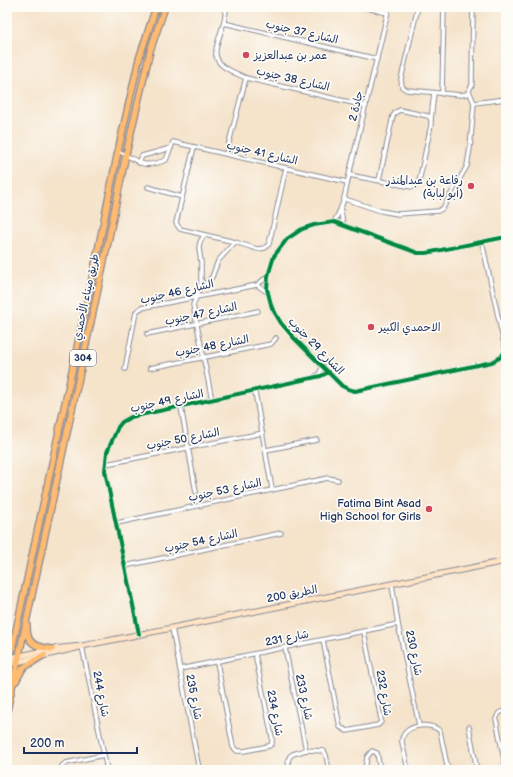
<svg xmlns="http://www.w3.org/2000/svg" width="513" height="777" font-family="'Balsamiq Sans','Playpen Sans Arabic',sans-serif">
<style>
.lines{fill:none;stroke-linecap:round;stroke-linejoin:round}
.street-casing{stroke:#888994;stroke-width:5.5}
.secondary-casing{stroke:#888994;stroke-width:7}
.primary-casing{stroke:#888994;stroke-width:8}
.street{stroke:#fff;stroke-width:3.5}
.secondary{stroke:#ffe4c6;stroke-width:5}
.primary{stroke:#ffbb71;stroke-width:5.5}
.cycleway-casing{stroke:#fdfcf7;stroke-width:6}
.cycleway{stroke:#00873e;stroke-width:4}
.poi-dot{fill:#d1495b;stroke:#fdfcf7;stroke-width:1.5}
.labels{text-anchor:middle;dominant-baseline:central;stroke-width:3.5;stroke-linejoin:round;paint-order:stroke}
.shield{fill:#fdfcf7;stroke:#5f6c8c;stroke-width:1}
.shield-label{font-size:10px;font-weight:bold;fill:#1b2f5e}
.street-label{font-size:11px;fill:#1b2f5e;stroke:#fdfcf7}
.poi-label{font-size:11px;fill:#1b2f5e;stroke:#fdfcf7;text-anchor:start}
</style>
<rect width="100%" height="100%" fill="#fdfcf7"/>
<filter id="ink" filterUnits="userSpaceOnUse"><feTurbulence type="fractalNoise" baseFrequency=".025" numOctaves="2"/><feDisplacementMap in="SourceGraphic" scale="8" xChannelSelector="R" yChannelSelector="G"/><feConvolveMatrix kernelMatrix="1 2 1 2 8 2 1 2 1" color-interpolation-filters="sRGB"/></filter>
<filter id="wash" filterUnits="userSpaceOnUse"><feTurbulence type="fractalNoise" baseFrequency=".012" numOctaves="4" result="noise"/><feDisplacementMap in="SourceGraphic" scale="16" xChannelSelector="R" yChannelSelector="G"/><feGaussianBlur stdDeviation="0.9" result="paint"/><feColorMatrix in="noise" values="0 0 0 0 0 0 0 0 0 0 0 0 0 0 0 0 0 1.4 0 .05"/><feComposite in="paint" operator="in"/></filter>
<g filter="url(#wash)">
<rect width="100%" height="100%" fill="#f5e3ca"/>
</g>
<g filter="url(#ink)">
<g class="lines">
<defs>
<g id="street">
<path d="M 227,7 C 225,13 225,20 223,25 C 221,33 217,42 216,50 C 213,66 234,72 246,78"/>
<polyline points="363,7 387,13"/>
<polyline points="418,7 401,79 402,87 407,90 461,95 467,94 472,85 473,7"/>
<polyline points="224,23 377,59"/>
<polyline points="442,94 444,7"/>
<polyline points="474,103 506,99"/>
<polyline points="431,119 434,93"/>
<polyline points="194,147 176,223 180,229 235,242 257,249 265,248 269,244 286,168"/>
<path d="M 118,151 C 141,161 139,170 166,160 L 173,142 L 347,182"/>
<polyline points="226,154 246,78 366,106"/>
<polyline points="139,163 142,156 171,148"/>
<polyline points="349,175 412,187 416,186 419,182 431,125 431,119 428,116 400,110 396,112 393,116 379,180"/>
<polyline points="148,187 182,197"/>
<polyline points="345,199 381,211 398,214 438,211 443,208 467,166 470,148 474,103 469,91"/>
<polyline points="341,211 343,225"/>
<path d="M 334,222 C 344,205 345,194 349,175 L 389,7"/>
<polyline points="506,237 426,253 418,253 334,222 314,225 302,229 287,239 274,256 268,276 267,289 272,308 281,323 293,337 342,386 348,389 355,391 492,362 501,357 506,350"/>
<polyline points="482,242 504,344 506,348"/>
<polyline points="257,285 267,292"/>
<polyline points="201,288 201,262 199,248 200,242 204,235"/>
<polyline points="147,334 258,311"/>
<polyline points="150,368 271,344 276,338"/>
<polyline points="125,369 136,312 141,308 257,285 268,276"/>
<polyline points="314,377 319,374 323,366"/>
<polyline points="255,392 272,489"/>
<polyline points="212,400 193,305 199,290 212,277 218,261 235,242"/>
<polyline points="181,407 196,492"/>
<polyline points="266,450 317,440"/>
<polyline points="106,464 263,433"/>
<polyline points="117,523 328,478 338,480"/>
<polyline points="125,566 281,533"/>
<polyline points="392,584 398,624 419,725"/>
<polyline points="172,628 199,769"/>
<polyline points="139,634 105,471 107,452 118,427 122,422 131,417 321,376 329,372"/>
<polyline points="323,640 340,727 347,731 378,725 381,722 381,719 364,632"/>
<polyline points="82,646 107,770"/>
<polyline points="285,648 306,750 293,754 290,756 288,761 290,770"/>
<polyline points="217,662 233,747 237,751 244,751 269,746 272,744 272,737 255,654"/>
<polyline points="180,669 398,624"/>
<polyline points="506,710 499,713 496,719 506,769"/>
<polyline points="469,727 477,770"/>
<polyline points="306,750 324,751 326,755 329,770"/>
<polyline points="60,770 62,766 66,763 104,755"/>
<polyline points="197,770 199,769 210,770"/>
<polyline points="365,770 367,757 372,751 377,753 380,770"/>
<path d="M 408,770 L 402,742 C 401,725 430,721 440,731 L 448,770"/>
</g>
<g id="secondary">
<polyline points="10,658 52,649 82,646 506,561"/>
<polyline points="9,664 80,647"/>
</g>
<g id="primary">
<path d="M 27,625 C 26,644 36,647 52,649"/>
<polyline points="7,672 98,250 118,151 139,59 156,7"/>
<polyline points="16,681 23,668 44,655"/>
<polyline points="7,711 106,252 126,154 150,51 165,7"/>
</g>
</defs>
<use href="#street" class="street-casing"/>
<use href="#secondary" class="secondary-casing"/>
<use href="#primary" class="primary-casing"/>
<use href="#street" class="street"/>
<use href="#secondary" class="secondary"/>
<use href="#primary" class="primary"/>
<defs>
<g id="cycleway">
<polyline points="506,237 426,253 418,253 334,222 314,225 302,229 287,239 274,256 268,276 267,289 272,308 281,323 293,337 342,386 348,389 355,391 492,362 501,357 506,350"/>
<polyline points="139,634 105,471 107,452 118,427 122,422 131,417 321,376 329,372"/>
</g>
</defs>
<use href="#cycleway" class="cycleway-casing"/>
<use href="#cycleway" class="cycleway"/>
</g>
</g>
<g class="poi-dot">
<circle cx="246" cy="55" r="4"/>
<circle cx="471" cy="186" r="4"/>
<circle cx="371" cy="327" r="4"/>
<circle cx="429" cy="509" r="4"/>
</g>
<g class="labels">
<rect class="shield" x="70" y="350" width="26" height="16" rx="3"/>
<g class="shield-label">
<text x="83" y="358">304</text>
</g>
<g class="street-label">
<text transform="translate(302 32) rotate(13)">الشارع 37 جنوب</text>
<text transform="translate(293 79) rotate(13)">الشارع 38 جنوب</text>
<text transform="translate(356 106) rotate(-76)">جادة 2</text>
<text transform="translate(262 153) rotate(13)">الشارع 41 جنوب</text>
<text transform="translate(177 292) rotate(-13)">الشارع 46 جنوب</text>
<text transform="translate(86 297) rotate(-78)">طريق ميناء الأحمدي</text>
<text transform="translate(201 314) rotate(-12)">الشارع 47 جنوب</text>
<text transform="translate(212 346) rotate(-11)">الشارع 48 جنوب</text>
<text transform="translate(316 346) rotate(46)">الشارع 29 جنوب</text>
<text transform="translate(167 401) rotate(-12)">الشارع 49 جنوب</text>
<text transform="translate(183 439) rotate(-11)">الشارع 50 جنوب</text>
<text transform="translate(225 490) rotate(-12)">الشارع 53 جنوب</text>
<text transform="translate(201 541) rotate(-12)">الشارع 54 جنوب</text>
<text transform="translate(292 594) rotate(-11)">الطريق 200</text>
<text transform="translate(287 638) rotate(-11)">شارع 231</text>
<text transform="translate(414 653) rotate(78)">شارع 230</text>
<text transform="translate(384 693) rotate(80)">شارع 232</text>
<text transform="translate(101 694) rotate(79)">شارع 244</text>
<text transform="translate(194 697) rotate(79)">شارع 235</text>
<text transform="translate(304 697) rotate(78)">شارع 233</text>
<text transform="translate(275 713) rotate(79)">شارع 234</text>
</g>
<g class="poi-label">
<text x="254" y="55">عمر بن عبدالعزيز</text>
<text x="463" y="180" text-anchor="end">رفاعة بن عبدالمنذر<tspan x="463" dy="13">(أبو لبابة)</tspan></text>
<text x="379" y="327">الاحمدي الكبير</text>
<text x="421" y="503" text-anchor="end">Fatima Bint Asad<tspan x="421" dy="13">High School for Girls</tspan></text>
</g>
</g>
<rect width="513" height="777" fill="none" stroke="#fdfcf7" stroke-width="24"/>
<path d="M24 747v6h113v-6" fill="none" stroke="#1b2f5e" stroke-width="2"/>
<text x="30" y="747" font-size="12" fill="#1b2f5e" stroke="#fdfcf7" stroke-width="3" paint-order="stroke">200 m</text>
</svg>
